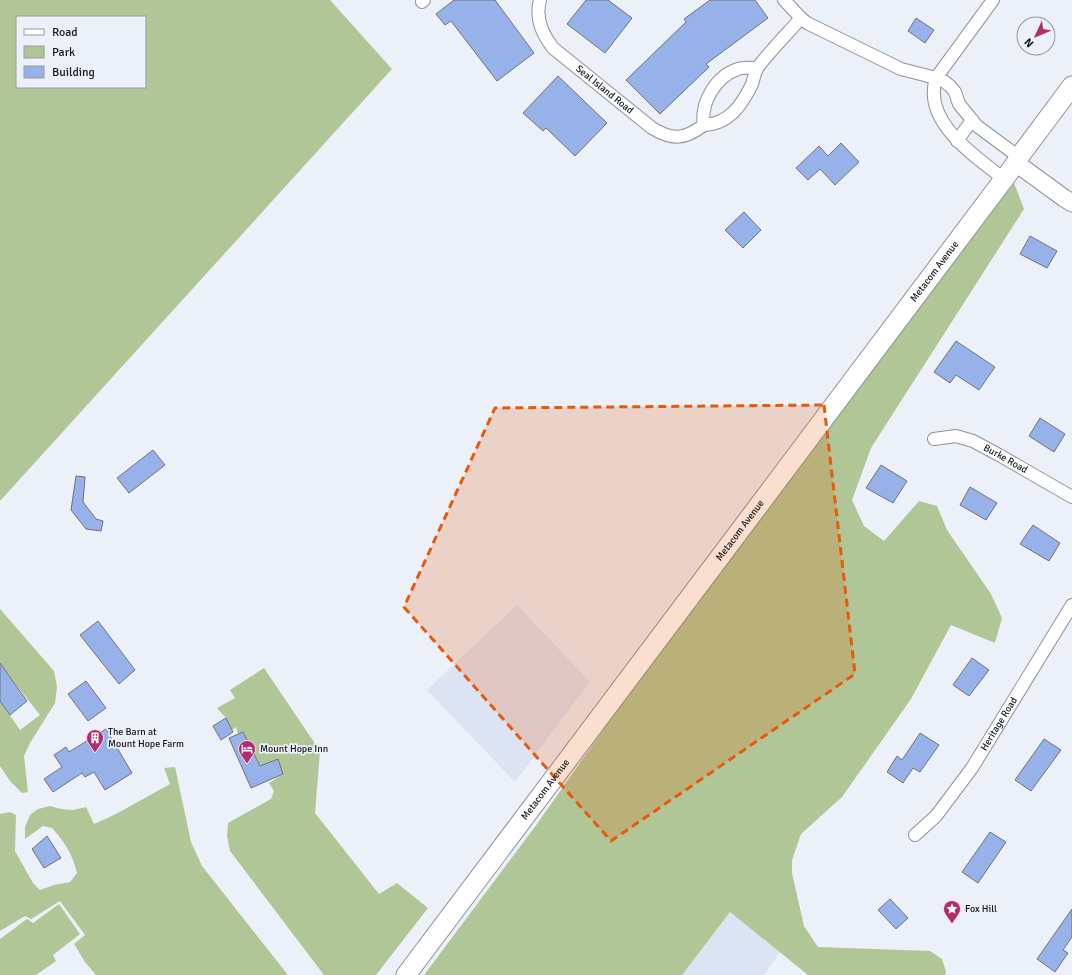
<svg xmlns="http://www.w3.org/2000/svg" width="1072" height="975" font-family="Signika,sans-serif">
<style>
.built{fill:#dce3f2}
.green{fill:#b0c696;fill-rule:evenodd}
.building{fill:#97b2e9;stroke:#70737a}
.lines{fill:none;stroke-linecap:round;stroke-linejoin:round}
.street-casing{stroke:#8d9198;stroke-width:14}
.secondary-casing{stroke:#8d9198;stroke-width:19}
.primary-casing{stroke:#8d9198;stroke-width:21}
.street{stroke:#fff;stroke-width:12}
.secondary{stroke:#fff;stroke-width:17}
.primary{stroke:#fff;stroke-width:19}
.marked{fill:#e8590c;fill-opacity:0.2;stroke:#e8590c;stroke-width:3;stroke-dasharray:8 5;stroke-linejoin:round}
.labels{text-anchor:middle;dominant-baseline:central;stroke-width:3.5;stroke-linejoin:round;paint-order:stroke}
.street-label{font-size:10px;fill:#151719;stroke:#ecf0f8}
.poi-label{font-size:10px;fill:#151719;stroke:#ecf0f8;text-anchor:start}
</style>
<rect width="100%" height="100%" fill="#ecf0f8"/>
<g class="built">
<polygon points="517,605 590,682 515,782 427,690"/>
<polygon points="730,912 780,952 764,975 682,975"/>
</g>
<g class="green">
<path d="M 0,0 L 330,0 L 392,69 L 0,501 ZM 17,17 L 145,17 L 145,87 L 17,87 Z"/>
<polygon points="1014,183 1024,209 871,448 852,500 864,526 884,541 919,501 937,506 947,530 991,594 1002,618 995,643 951,625 911,699 842,797 801,834 792,860 792,873 804,926 818,947 930,951 942,959 946,972 945,975 808,975 730,912 682,975 424,975 537,824 665,642 797,470 893,337"/>
<polygon points="0,609 54,671 57,687 55,703 30,743 24,756 28,792 22,793 10,781 0,766 0,701 20,730 40,715 0,664"/>
<polygon points="264,668 320,751 315,813 379,894 397,883 428,908 376,975 324,975 230,851 227,836 228,823 271,799 274,791 269,783 283,774 260,766 243,732 238,734 236,727 232,730 226,718 217,708 235,698 230,690"/>
<path d="M 175,767 L 191,842 L 202,866 L 288,975 L 96,975 L 85,962 L 74,944 L 85,935 L 60,901 L 31,919 L 25,916 L 0,931 L 0,814 L 10,812 L 16,815 L 15,851 L 33,883 L 40,890 L 54,885 L 70,882 L 77,873 C 73,855 64,841 52,828 L 43,826 L 25,839 L 25,827 L 30,815 L 38,809 L 50,806 L 61,809 L 73,810 L 86,807 L 94,824 L 116,814 L 170,784 L 164,768 Z"/>
<polygon points="59,904 80,934 53,955 56,961 36,975 0,975 0,939 27,919 33,923"/>
</g>
<g class="building">
<polygon points="454,0 495,0 534,53 497,81 451,21 445,25 436,14"/>
<polygon points="586,0 608,0 632,18 605,53 567,24"/>
<polygon points="710,0 755,0 768,18 706,64 709,67 660,114 626,80 686,22 684,19"/>
<polygon points="916,18 934,30 925,43 908,31"/>
<polygon points="558,76 607,123 575,156 546,128 543,131 523,113"/>
<polygon points="841,143 859,162 835,185 820,169 808,180 796,168 819,146 828,156"/>
<polygon points="744,212 761,230 743,248 725,230"/>
<polygon points="1030,236 1057,251 1047,268 1020,254"/>
<polygon points="956,341 995,367 979,390 956,375 950,383 934,372"/>
<polygon points="1040,418 1065,434 1054,452 1029,436"/>
<polygon points="153,450 165,465 129,493 117,478"/>
<polygon points="881,465 907,481 893,503 866,488"/>
<polygon points="76,476 85,477 83,502 96,519 103,521 101,531 86,529 71,510"/>
<polygon points="970,487 997,503 986,520 960,505"/>
<polygon points="1033,525 1060,543 1049,561 1020,544"/>
<polygon points="98,621 135,670 119,684 80,635"/>
<polygon points="972,658 989,670 969,696 953,685"/>
<polygon points="0,663 27,701 10,715 0,701"/>
<polygon points="86,681 106,708 88,721 68,694"/>
<polygon points="226,718 233,732 221,740 213,726"/>
<polygon points="106,729 132,773 105,790 94,772 85,777 82,773 53,792 44,779 62,767 54,755 66,747 69,752"/>
<polygon points="243,732 260,766 278,759 283,774 251,788 229,738"/>
<polygon points="920,733 939,745 920,772 913,768 903,783 887,772 897,756 902,760"/>
<polygon points="1044,739 1061,750 1031,791 1015,780"/>
<polygon points="990,832 1006,842 978,883 962,872"/>
<polygon points="47,836 61,858 44,868 32,849"/>
<polygon points="890,899 908,918 896,929 878,910"/>
<polygon points="1072,909 1072,937 1063,950 1068,953 1055,972 1037,959"/>
</g>
<g class="lines">
<defs>
<g id="street">
<path id="s1" d="M 540,0 C 535,18 542,34 553,48 L 652,128 C 673,141 685,139 704,125 C 700,103 716,76 738,69 C 743,67 751,68 757,68"/>
<polyline points="784,0 801,18 807,23 901,69 936,78 945,82 950,86 955,92 959,104 977,126 1019,157"/>
<path d="M 993,0 L 936,78 C 922,122 975,156 1004,179"/>
<polyline points="422,2 424,0"/>
<path d="M 704,125 C 729,124 742,105 752,84 C 754,78 755,71 758,67 C 771,50 787,34 801,18"/>
<polyline points="957,141 972,120"/>
<path id="s2" d="M 934,439 L 956,436 L 973,441 L 999,455 L 1072,497"/>
<path id="s3" d="M 915,835 L 936,816 L 972,768 L 1072,605"/>
</g>
<polyline id="secondary" points="1016,163 1064,198 1072,203"/>
<g id="primary">
<path id="s4" d="M 406,975 L 1016,163 L 1019,157 L 1072,86"/>
</g>
</defs>
<use href="#street" class="street-casing"/>
<use href="#secondary" class="secondary-casing"/>
<use href="#primary" class="primary-casing"/>
<use href="#street" class="street"/>
<use href="#secondary" class="secondary"/>
<use href="#primary" class="primary"/>
</g>
<path class="marked" d="M 824,405 L 855,674 L 611,841 L 404,607 L 495,408 Z"/>
<defs>
<symbol id="building-pin" viewBox="-11 -11 22 30"><path d="M0 17L-7.5 6A9.5 9.5 0 1 1 7.5 6Z" fill="#b42c6b" stroke="#ecf0f8"/><path d="M-4-6H4V6H1V3H-1V6H-4ZM-2.5-4.3h1.7v1.8h-1.7ZM.8-4.3h1.7v1.8H.8ZM-2.5-1h1.7V.8h-1.7ZM.8-1h1.7V.8H.8Z" fill="#fff"/></symbol>
<symbol id="hotel-pin" viewBox="-11 -11 22 30"><path d="M0 17L-7.5 6A9.5 9.5 0 1 1 7.5 6Z" fill="#b42c6b" stroke="#ecf0f8"/><path d="M-6-4.5h1.5V1H6V5H4.5V3h-9V5H-6ZM-4 0a1.8 1.8 0 1 1 3.6 0ZM.5 0V-2.5h3Q6-2.5 6 0Z" fill="#fff"/></symbol>
<symbol id="sight-pin" viewBox="-11 -11 22 30"><path d="M0 17L-7.5 6A9.5 9.5 0 1 1 7.5 6Z" fill="#b42c6b" stroke="#ecf0f8"/><path d="M0-6L1.8-2.2L6-1.7L2.9 1.2L3.7 5.4L0 3.3L-3.7 5.4L-2.9 1.2L-6-1.7L-1.8-2.2Z" fill="#fff"/></symbol>
</defs>
<g fill-rule="evenodd">
<use href="#building-pin" x="85" y="728" width="20" height="27"/>
<use href="#hotel-pin" x="237" y="739" width="20" height="27"/>
<use href="#sight-pin" x="942" y="899" width="20" height="27"/>
</g>
<g class="labels">
<g class="street-label">
<text stroke="none"><textPath href="#s1" startOffset="118">Seal Island Road</textPath></text>
<text stroke="none"><textPath href="#s4" startOffset="880">Metacom Avenue</textPath></text>
<text stroke="none"><textPath href="#s2" startOffset="77">Burke Road</textPath></text>
<text stroke="none"><textPath href="#s4" startOffset="556">Metacom Avenue</textPath></text>
<text stroke="none"><textPath href="#s3" startOffset="140">Heritage Road</textPath></text>
<text stroke="none"><textPath href="#s4" startOffset="232">Metacom Avenue</textPath></text>
</g>
<g class="poi-label">
<text x="108" y="732">The Barn at<tspan x="108" dy="12">Mount Hope Farm</tspan></text>
<text x="260" y="749">Mount Hope Inn</text>
<text x="965" y="909">Fox Hill</text>
</g>
</g>
<rect x="16" y="16" width="130" height="72" fill="#ecf0f8" stroke="#96999f"/>
<rect x="24" y="29" width="20" height="6" fill="#ffffff" stroke="#96999f"/>
<text x="52" y="36" font-size="12" fill="#151719">Road</text>
<rect x="24" y="46" width="20" height="12" fill="#b0c696" stroke="#96999f"/>
<text x="52" y="56" font-size="12" fill="#151719">Park</text>
<rect x="24" y="66" width="20" height="12" fill="#97b2e9" stroke="#96999f"/>
<text x="52" y="76" font-size="12" fill="#151719">Building</text>
<g transform="translate(1036 36) rotate(226)"><circle r="19" fill="#ecf0f8" stroke="#96999f"/>
<path d="M0-3L7 15L0 10L-7 15Z" fill="#b42c6b"/>
<text y="-6" font-size="11" font-weight="bold" text-anchor="middle" fill="#151719">N</text>
</g>
</svg>
